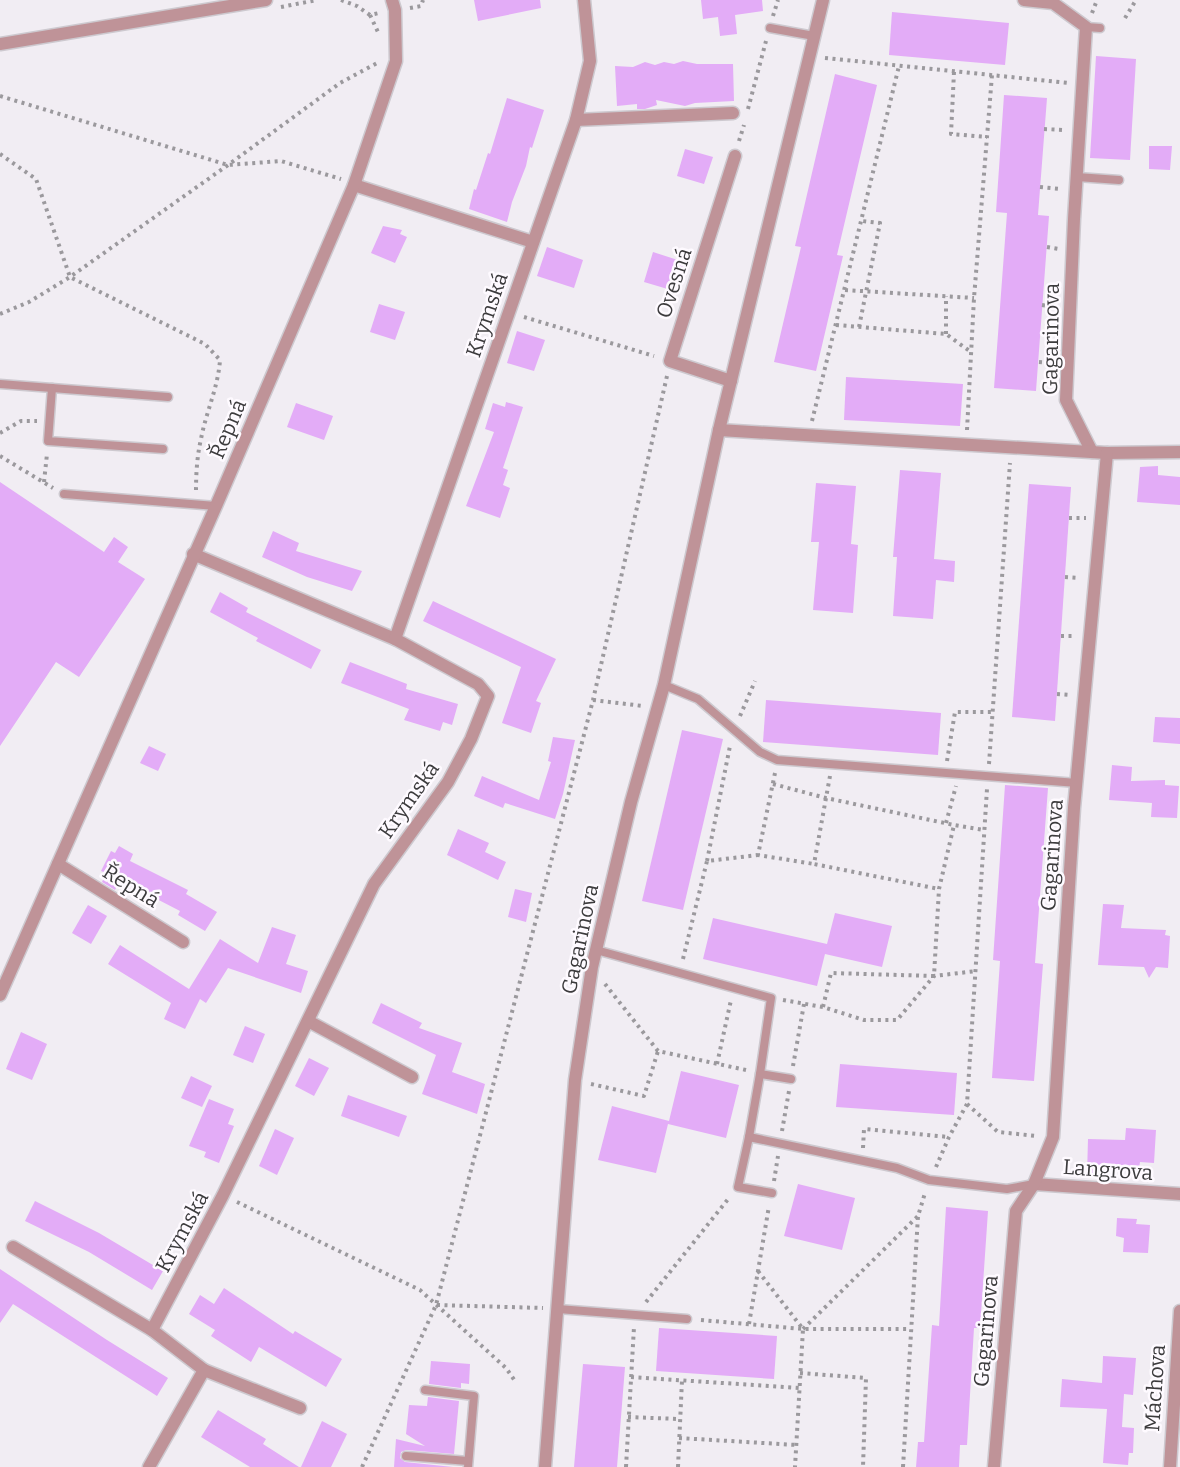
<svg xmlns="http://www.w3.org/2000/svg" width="1180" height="1467" font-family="Bitter,serif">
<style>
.building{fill:#e3acf7}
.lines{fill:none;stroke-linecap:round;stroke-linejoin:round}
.service-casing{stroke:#cdc9cf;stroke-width:11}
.minor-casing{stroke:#cdc9cf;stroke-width:15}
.tertiary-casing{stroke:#cdc9cf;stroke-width:15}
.path{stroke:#9b999d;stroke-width:4;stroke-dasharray:3 4.5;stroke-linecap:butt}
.service{stroke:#bf9398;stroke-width:8}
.minor{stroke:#bf9398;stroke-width:12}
.tertiary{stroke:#bf9398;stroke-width:12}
.labels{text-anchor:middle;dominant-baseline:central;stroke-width:5;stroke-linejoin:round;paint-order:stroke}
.street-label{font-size:21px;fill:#3c3b3d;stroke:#fefaff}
</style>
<rect width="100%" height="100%" fill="#f1edf3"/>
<g class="building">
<polygon points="474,0 540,0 541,8 478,21"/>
<polygon points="701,0 762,0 763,11 735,15 737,34 720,36 718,17 703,19"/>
<polygon points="892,12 1009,23 1005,65 889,55"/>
<polygon points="1096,56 1136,59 1130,160 1090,158"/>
<polygon points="683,61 697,64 733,64 734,101 695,103 685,106 656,100 657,105 645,109 637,109 637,104 617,106 615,66 633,67 645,62 655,65 664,62 674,64"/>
<polygon points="835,74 877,85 837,255 843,256 816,371 774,362 801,247 795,246"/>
<polygon points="1004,95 1047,98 1038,215 1049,216 1036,391 994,388 1007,213 996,212"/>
<polygon points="507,98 544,110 532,148 530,147 526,166 512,202 507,222 469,209 474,189 476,190 488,153 490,154"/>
<polygon points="1149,146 1172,146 1170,170 1149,169"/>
<polygon points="685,149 713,157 704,184 677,176"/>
<polygon points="383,226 402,230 400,234 407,237 395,263 371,253"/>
<polygon points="547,247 583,260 574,288 537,276"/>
<polygon points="653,252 684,262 678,283 674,281 671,290 644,282"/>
<polygon points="379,304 405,312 395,340 370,332"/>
<polygon points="517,331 545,340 534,371 507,363"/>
<polygon points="846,377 963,384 960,426 844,420"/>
<polygon points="506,402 523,407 503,468 508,470 503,485 510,488 500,518 466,506 494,432 485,429 493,403 505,407"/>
<polygon points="296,403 333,416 324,440 287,427"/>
<polygon points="1158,466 1158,475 1180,477 1180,505 1137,502 1140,467"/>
<polygon points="900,470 941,473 934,559 955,561 954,582 936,580 933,619 893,616 897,557 893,557"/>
<polygon points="0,482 104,552 114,537 128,547 118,562 145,579 79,677 56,662 0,746"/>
<polygon points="816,483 856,486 851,544 858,545 853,613 813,610 819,542 811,542"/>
<polygon points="1029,484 1071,487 1055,721 1012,717"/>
<polygon points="273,531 299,543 296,551 362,571 352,591 307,577 262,557"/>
<polygon points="220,592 248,608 246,612 321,650 311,669 256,641 258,638 210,612"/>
<polygon points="433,601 556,659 536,701 541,703 531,733 502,723 521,667 423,621"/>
<polygon points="350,662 407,684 406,689 458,704 452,725 443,722 440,731 404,720 409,709 341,683"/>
<polygon points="766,700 941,713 938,755 763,742"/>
<polygon points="1155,717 1180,718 1180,744 1153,742"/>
<polygon points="682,730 723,739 683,910 642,901"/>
<polygon points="553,737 575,740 563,794 555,819 505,803 503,808 474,796 482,776 539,800 551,762 548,761"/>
<polygon points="149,746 166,754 158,771 140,763"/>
<polygon points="1112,765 1132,767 1131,781 1165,780 1165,785 1179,786 1177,818 1151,817 1152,803 1109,800"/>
<polygon points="1005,785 1048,788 1035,963 1043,964 1034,1081 992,1078 1000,961 993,960"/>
<polygon points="458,829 489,843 485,852 506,862 498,880 447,855"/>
<polygon points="119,846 133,854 130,861 188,890 186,894 217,912 205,931 178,915 180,911 120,880 115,890 102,882 106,873 101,871 111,851 115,853"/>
<polygon points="515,889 532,893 526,922 508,917"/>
<polygon points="1103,904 1124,905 1121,928 1166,930 1165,935 1170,936 1168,968 1156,967 1149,978 1144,967 1098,965"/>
<polygon points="88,905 107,916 91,944 72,933"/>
<polygon points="835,913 892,926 882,967 825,954 817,986 703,959 713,918 827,944"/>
<polygon points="272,927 296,935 286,964 308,971 301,993 228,968 206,1003 200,999 185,1029 164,1019 171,1003 108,964 120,945 189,989 220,939 258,963"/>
<polygon points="381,1003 422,1023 419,1028 462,1043 452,1072 485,1084 477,1114 422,1094 436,1055 372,1023"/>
<polygon points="245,1026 265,1034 253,1063 233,1055"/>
<polygon points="21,1032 47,1044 32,1080 6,1069"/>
<polygon points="309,1058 329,1068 314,1096 295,1086"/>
<polygon points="840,1064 957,1073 954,1115 836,1107"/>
<polygon points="681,1071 739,1085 726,1138 668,1124 656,1173 598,1160 612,1106 669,1121"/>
<polygon points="191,1076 212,1086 202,1107 181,1098"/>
<polygon points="348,1095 407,1116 399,1137 341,1116"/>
<polygon points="209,1099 234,1109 228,1124 234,1126 219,1163 204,1157 206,1152 189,1146"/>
<polygon points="1126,1128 1156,1130 1154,1163 1140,1162 1139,1168 1104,1163 1103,1176 1087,1175 1088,1139 1125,1140"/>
<polygon points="275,1129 294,1138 277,1175 259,1166"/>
<polygon points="798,1184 855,1198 842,1250 784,1236"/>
<polygon points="35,1201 99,1233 163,1271 152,1290 89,1252 25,1221"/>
<polygon points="946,1207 988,1211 980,1328 974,1328 967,1445 960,1445 959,1467 916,1467 918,1442 924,1442 932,1325 939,1326"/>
<polygon points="1117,1218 1137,1219 1136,1224 1150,1225 1148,1253 1123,1252 1124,1238 1116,1236"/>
<polygon points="0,1269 107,1340 168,1378 157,1396 13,1304 0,1323"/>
<polygon points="224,1288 293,1334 295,1331 342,1359 326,1387 259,1347 251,1362 211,1336 215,1330 189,1314 200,1295 214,1304"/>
<polygon points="659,1328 777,1336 774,1379 656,1371"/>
<polygon points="1103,1356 1136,1358 1133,1395 1124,1394 1122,1427 1134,1428 1133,1453 1129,1453 1128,1465 1103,1463 1107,1409 1060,1407 1062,1379 1102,1383"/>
<polygon points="431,1361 470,1364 469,1384 461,1383 461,1388 429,1384"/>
<polygon points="583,1364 625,1367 617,1467 574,1467"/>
<polygon points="428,1397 459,1401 454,1454 406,1450 401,1452 400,1458 405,1462 453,1467 394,1467 396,1439 425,1446 406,1434 409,1405 427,1406"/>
<polygon points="218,1410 266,1439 263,1444 299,1467 250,1467 201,1437"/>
<polygon points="322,1421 347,1434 331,1467 301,1467"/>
</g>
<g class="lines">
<defs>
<g id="service">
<polyline points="1086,27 1100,28"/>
<polyline points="770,28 814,36"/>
<polyline points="1077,177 1119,180"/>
<polyline points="0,384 168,397"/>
<polyline points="52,388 48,441 163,449"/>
<polyline points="64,494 216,506"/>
<polyline points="664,685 698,699 760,752 777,760 1077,783"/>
<polyline points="596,950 771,998 760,1074"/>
<polyline points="749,1137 897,1168 929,1180 1007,1189 1034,1184"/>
<polyline points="772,1193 738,1187 749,1137 760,1074 791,1079"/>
<polyline points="558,1309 687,1319"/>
<polyline points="425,1390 474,1396 468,1467"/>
<polyline points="406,1456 468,1461"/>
</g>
<g id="minor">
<polyline points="1024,0 1053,3 1086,27 1074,219 1066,400 1092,452"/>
<polyline points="576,120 733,113"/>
<polyline points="354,185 533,242"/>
<polyline points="731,381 670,361 735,156"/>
<polyline points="719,430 1107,453 1180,452"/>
<polyline points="193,554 395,639"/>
<polyline points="58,864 183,942"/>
<polyline points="0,995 216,506 354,185 396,61 395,10 392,0"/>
<polyline points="308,1021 412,1077"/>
<polyline points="1034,1184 1180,1194"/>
<polyline points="13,1247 152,1330"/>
<polyline points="204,1370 300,1408"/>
<polyline points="149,1467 204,1370 152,1330 223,1195 374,884 448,782 471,739 488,696 478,684 395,639 576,120 590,61 584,0"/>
<polyline points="545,1467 575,1080 592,967 631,802 664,685 719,430 823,0"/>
<polyline points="994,1467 1016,1211 1034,1184 1053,1137 1074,808 1107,453"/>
<polyline points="1170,1467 1180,1311"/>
</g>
<polyline id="tertiary" points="0,44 266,0"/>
</defs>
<use href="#service" class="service-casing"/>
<use href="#minor" class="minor-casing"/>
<use href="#tertiary" class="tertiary-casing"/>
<g class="path">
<polyline points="341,0 357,6 370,15 379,13"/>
<polyline points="281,7 317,0"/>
<polyline points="410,8 421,6 423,0"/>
<polyline points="1092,13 1097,0"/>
<polyline points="370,15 378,32"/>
<polyline points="773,16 778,0"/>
<polyline points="1125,18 1136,0"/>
<polyline points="825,58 1069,83"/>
<polyline points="954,72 951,134 987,137"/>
<polyline points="0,96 228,165 281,161 341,179"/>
<polyline points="748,109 766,41"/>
<polyline points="1044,129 1064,130"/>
<polyline points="739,141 744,125"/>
<path d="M 0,154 L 36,179 L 70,277 L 205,344 L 220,360 C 218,388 206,412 201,439 C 197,456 196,474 196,491"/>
<polyline points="1040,187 1061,189"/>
<polyline points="1047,247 1059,249"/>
<polyline points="845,290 974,298"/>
<polyline points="1042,305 1055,307"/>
<polyline points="0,314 29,302 70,277 228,165 340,83 379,62"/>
<polyline points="524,317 654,356"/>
<polyline points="836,325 946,334 971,352"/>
<polyline points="859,327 880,223 862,221"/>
<polyline points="946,334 946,296"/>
<polyline points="1039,362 1051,363"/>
<polyline points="812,421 899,66"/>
<polyline points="967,430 974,298 992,75"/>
<polyline points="0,433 21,421 37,421"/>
<polyline points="0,456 53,488"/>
<polyline points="44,482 47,454"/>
<polyline points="1069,518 1086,518"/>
<polyline points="1065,577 1079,578"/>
<polyline points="1061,636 1073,636"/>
<polyline points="1057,694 1070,695"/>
<polyline points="593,700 643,706"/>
<polyline points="740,716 755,681"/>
<polyline points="947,761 955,712 992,712"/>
<polyline points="989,764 1010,463"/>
<polyline points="775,773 758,855 814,864"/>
<polyline points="830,776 814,864 939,889"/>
<polyline points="773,784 826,798 954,825"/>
<polyline points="946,823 956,786"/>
<polyline points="707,861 730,746"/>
<polyline points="683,959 707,861 758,855"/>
<polyline points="605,984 658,1051 746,1070"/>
<polyline points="783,1000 823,1007 864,1020 897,1020 934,976 976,971"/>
<polyline points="823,1007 831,973 934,976 939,889 954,825 984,830"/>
<polyline points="717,1064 731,1000"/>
<polyline points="793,1066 804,1004"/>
<polyline points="591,1084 644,1096 658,1051"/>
<polyline points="967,1104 998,1132 1037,1136"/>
<polyline points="782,1131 789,1091"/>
<polyline points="863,1148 864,1129 949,1137"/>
<polyline points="936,1167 949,1137 967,1104 987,789"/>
<polyline points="774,1181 778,1156"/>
<polyline points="237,1202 420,1290 506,1368 515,1381"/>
<polyline points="758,1271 803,1329 795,1467"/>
<polyline points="646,1302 729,1198"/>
<polyline points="437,1305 543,1308"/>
<polyline points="701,1320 803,1329 910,1329"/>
<polyline points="749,1324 769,1206"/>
<polyline points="803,1329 918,1216"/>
<polyline points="800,1373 866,1378 863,1467"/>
<polyline points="631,1377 799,1388"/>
<polyline points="628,1417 679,1419"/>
<polyline points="679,1438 797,1445"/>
<polyline points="362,1467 436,1305 593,700 667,376"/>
<polyline points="626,1467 634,1327"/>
<polyline points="678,1467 682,1380"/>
<polyline points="903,1467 918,1216 925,1193"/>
</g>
<use href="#service" class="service"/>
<use href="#minor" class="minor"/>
<use href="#tertiary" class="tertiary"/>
</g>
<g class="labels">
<g class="street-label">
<text transform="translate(674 283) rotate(-72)">Ovesná</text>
<text transform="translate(487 315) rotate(-71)">Krymská</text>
<text transform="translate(1051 339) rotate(-89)">Gagarinova</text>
<text transform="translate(228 429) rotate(-67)">Řepná</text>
<text transform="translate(409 800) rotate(-55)">Krymská</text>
<text transform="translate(1052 855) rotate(-86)">Gagarinova</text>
<text transform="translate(131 886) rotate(32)">Řepná</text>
<text transform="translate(580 939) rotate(-78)">Gagarinova</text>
<text transform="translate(1108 1170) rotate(4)">Langrova</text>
<text transform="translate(182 1232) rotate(-62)">Krymská</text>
<text transform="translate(986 1331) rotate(-85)">Gagarinova</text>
<text transform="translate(1155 1388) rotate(-86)">Máchova</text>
</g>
</g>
</svg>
